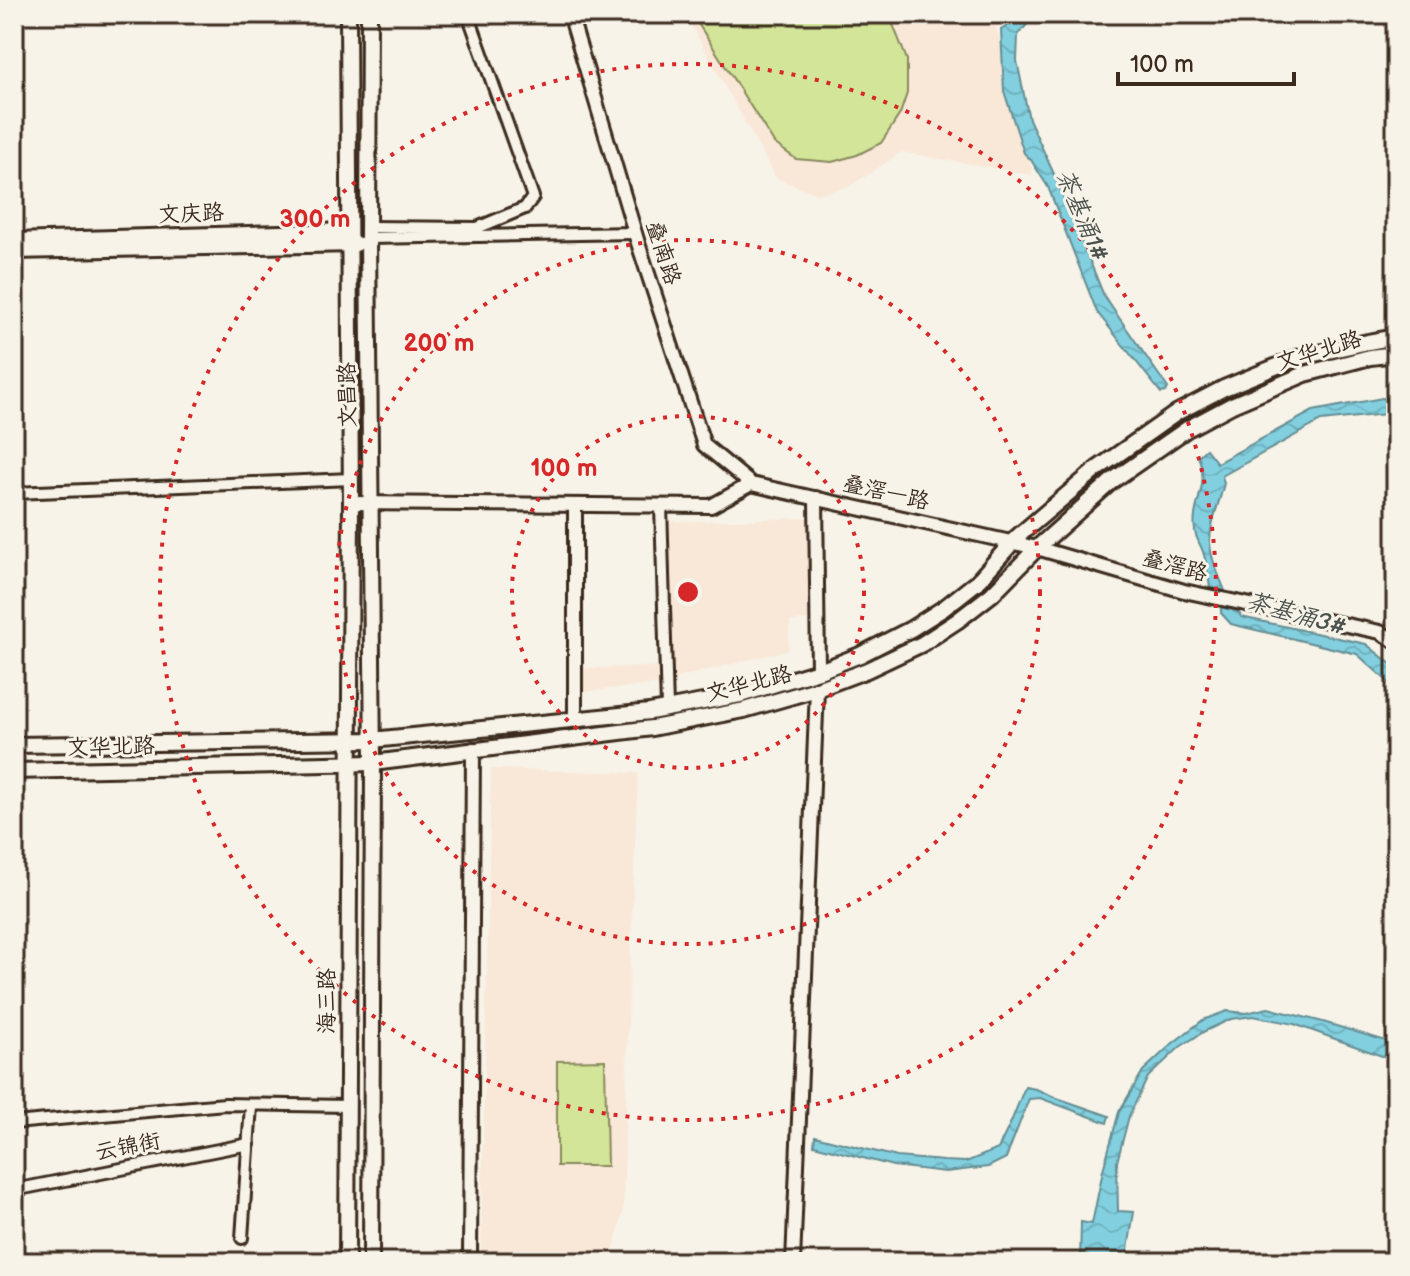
<svg xmlns="http://www.w3.org/2000/svg" width="1410" height="1276" font-family="'Balsamiq Sans','LXGW WenKai TC',sans-serif">
<style>
.built{fill:#f9e7d7}
.green{fill:#d3e599;stroke:#87885c;stroke-width:2}
.water{fill:url(#water-waves);stroke:#658d92;stroke-width:2}
.lines{fill:none;stroke-linecap:round;stroke-linejoin:round}
.minor-casing{stroke:#3b2a1e;stroke-width:16}
.tertiary-casing{stroke:#3b2a1e;stroke-width:18}
.secondary-casing{stroke:#3b2a1e;stroke-width:20}
.minor{stroke:#f7f3e8;stroke-width:10}
.tertiary{stroke:#f7f3e8;stroke-width:12}
.secondary{stroke:#f7f3e8;stroke-width:14}
.ring{fill:none;stroke:#d62828;stroke-width:4;stroke-dasharray:4 8}
.labels{text-anchor:middle;dominant-baseline:central;stroke-width:6;stroke-linejoin:round;paint-order:stroke}
.street-label{font-size:22px;fill:#3b2a1e;stroke:#f7f3e8}
.water-label{font-size:24px;font-style:italic;fill:#4c534e;stroke:#f7f3e8}
.centre{fill:#d62828;stroke:#f7f3e8;stroke-width:4}
.ring-label{font-size:24px;text-anchor:middle;font-weight:bold;fill:#d62828;stroke:#f7f3e8;stroke-width:6;stroke-linejoin:round;paint-order:stroke}
</style>
<defs>
<pattern id="water-waves" width="16" height="10" patternUnits="userSpaceOnUse" patternTransform="scale(2)"><rect width="16" height="10" fill="#81cfdf"/><path d="M0 5q4-4 8 0t8 0" fill="none" stroke="#70b2bf"/></pattern>
</defs>
<rect width="100%" height="100%" fill="#f7f3e8"/>
<filter id="ink" filterUnits="userSpaceOnUse"><feTurbulence type="fractalNoise" baseFrequency=".0125" numOctaves="2"/><feDisplacementMap in="SourceGraphic" scale="16" xChannelSelector="R" yChannelSelector="G"/><feConvolveMatrix kernelMatrix="1 2 1 2 8 2 1 2 1" color-interpolation-filters="sRGB"/></filter>
<g filter="url(#ink)">
<g class="built">
<polygon points="685,14 1016,14 996,27 1033,175 902,152 849,187 817,194 776,178"/>
<polygon points="808,518 808,620 790,621 788,650 672,679 668,671 667,522"/>
<polygon points="660,667 660,684 580,692 581,668"/>
<polygon points="491,769 638,773 629,986 623,1212 610,1262 481,1262"/>
</g>
<g class="green">
<polygon points="692,14 886,14 892,22 907,60 907,93 900,114 881,143 857,155 832,162 796,159 774,143"/>
<polygon points="605,1060 607,1166 557,1166 557,1061"/>
</g>
<g class="water">
<polygon points="1025,14 1070,14 1029,22 1018,35 1017,61 1029,119 1058,183 1104,296 1168,388 1166,392 1161,393 1097,312 1048,187 1031,160 1024,153 1004,91 1001,30"/>
<path d="M 1382,398 L 1396,403 L 1396,418 L 1386,414 L 1321,421 L 1222,476 L 1224,483 C 1220,502 1210,522 1210,541 C 1210,558 1219,575 1225,591 L 1210,587 C 1208,577 1207,565 1204,555 C 1202,547 1196,539 1195,531 C 1191,502 1211,488 1198,456 L 1206,449 L 1217,463 L 1313,411 Z"/>
<polygon points="1221,607 1239,612 1241,617 1366,644 1396,668 1396,689 1357,654 1231,624 1221,613"/>
<polygon points="1268,1008 1323,1022 1396,1044 1396,1057 1382,1056 1294,1024 1253,1016 1231,1019 1205,1031 1180,1047 1148,1077 1129,1116 1117,1162 1118,1211 1134,1212 1126,1262 1080,1262 1081,1222 1092,1224 1103,1170 1119,1112 1143,1071 1173,1043 1203,1020 1227,1011 1246,1013"/>
<polygon points="1025,1087 1036,1089 1057,1098 1109,1116 1107,1123 1040,1098 1029,1099 1006,1158 988,1167 946,1172 893,1166 814,1145 815,1136 897,1157 944,1161 966,1162 998,1149 1011,1122"/>
</g>
<g class="lines">
<defs>
<g id="minor">
<polyline points="368,227 477,228 525,208 533,197 468,14"/>
<polyline points="368,238 635,233"/>
<polyline points="14,493 351,479"/>
<polyline points="661,506 667,708"/>
<polyline points="14,1123 225,1104 348,1106"/>
<polyline points="14,1190 249,1144"/>
<polyline points="242,1238 251,1105"/>
</g>
<g id="tertiary">
<polyline points="570,14 638,243 704,445 751,484 1037,548 1184,591 1380,632 1396,642"/>
<polyline points="816,498 818,671"/>
<polyline points="351,503 711,506 751,484"/>
<polyline points="575,505 575,720"/>
<polyline points="470,1262 473,749"/>
<polyline points="793,1262 817,689"/>
</g>
<g id="secondary">
<polyline points="369,14 368,238 373,763 371,1262"/>
<polyline points="14,241 349,231"/>
<polyline points="14,251 356,244"/>
<polyline points="14,745 372,740 650,712 740,695 822,670 860,655 911,629 944,608 977,582 1017,537 1097,469 1178,412 1224,388 1297,358 1368,342 1396,337"/>
<polyline points="14,771 373,763 652,728 744,710 817,689 867,670 922,644 957,621 992,594 1037,548 1112,481 1187,429 1232,405 1305,374 1370,357 1396,354"/>
<polyline points="347,1262 351,503 348,14"/>
</g>
</defs>
<use href="#minor" class="minor-casing"/>
<use href="#tertiary" class="tertiary-casing"/>
<use href="#secondary" class="secondary-casing"/>
<use href="#minor" class="minor"/>
<use href="#tertiary" class="tertiary"/>
<use href="#secondary" class="secondary"/>
</g>
</g>
<g class="ring">
<circle cx="688" cy="592" r="176"/>
<circle cx="688" cy="592" r="352"/>
<circle cx="688" cy="592" r="528"/>
</g>
<g class="labels">
<g class="street-label">
<text transform="translate(191 214) rotate(-2)">文庆路</text>
<text transform="translate(663 253) rotate(72)">叠南路</text>
<text transform="translate(1319 351) rotate(-17)">文华北路</text>
<text transform="translate(348 395) rotate(-91)">文昌路</text>
<text transform="translate(886 493) rotate(13)">叠滘一路</text>
<text transform="translate(1175 566) rotate(15)">叠滘路</text>
<text transform="translate(749 684) rotate(-14)">文华北路</text>
<text transform="translate(111 747) rotate(-1)">文华北路</text>
<text transform="translate(327 1001) rotate(-90)">海三路</text>
<text transform="translate(128 1147) rotate(-11)">云锦街</text>
</g>
<g class="water-label">
<text transform="translate(1082 215) rotate(67)">茶基涌1#</text>
<text transform="translate(1296 614) rotate(16)">茶基涌3#</text>
</g>
</g>
<circle cx="688" cy="592" r="12" class="centre"/>
<g class="ring-label">
<text x="315" y="227">300 m</text>
<text x="439" y="351">200 m</text>
<text x="564" y="476">100 m</text>
</g>
<rect width="1410" height="1276" fill="none" stroke="#f7f3e8" stroke-width="48"/>
<rect x="24" y="24" width="1362" height="1228" fill="none" stroke="#3b2a1e" stroke-width="3" filter="url(#ink)"/>
<path d="M1118 72v12h176v-12" fill="none" stroke="#3b2a1e" stroke-width="4"/>
<text x="1130" y="72" font-size="24" fill="#3b2a1e" stroke="#f7f3e8" stroke-width="6" paint-order="stroke">100 m</text>
</svg>
